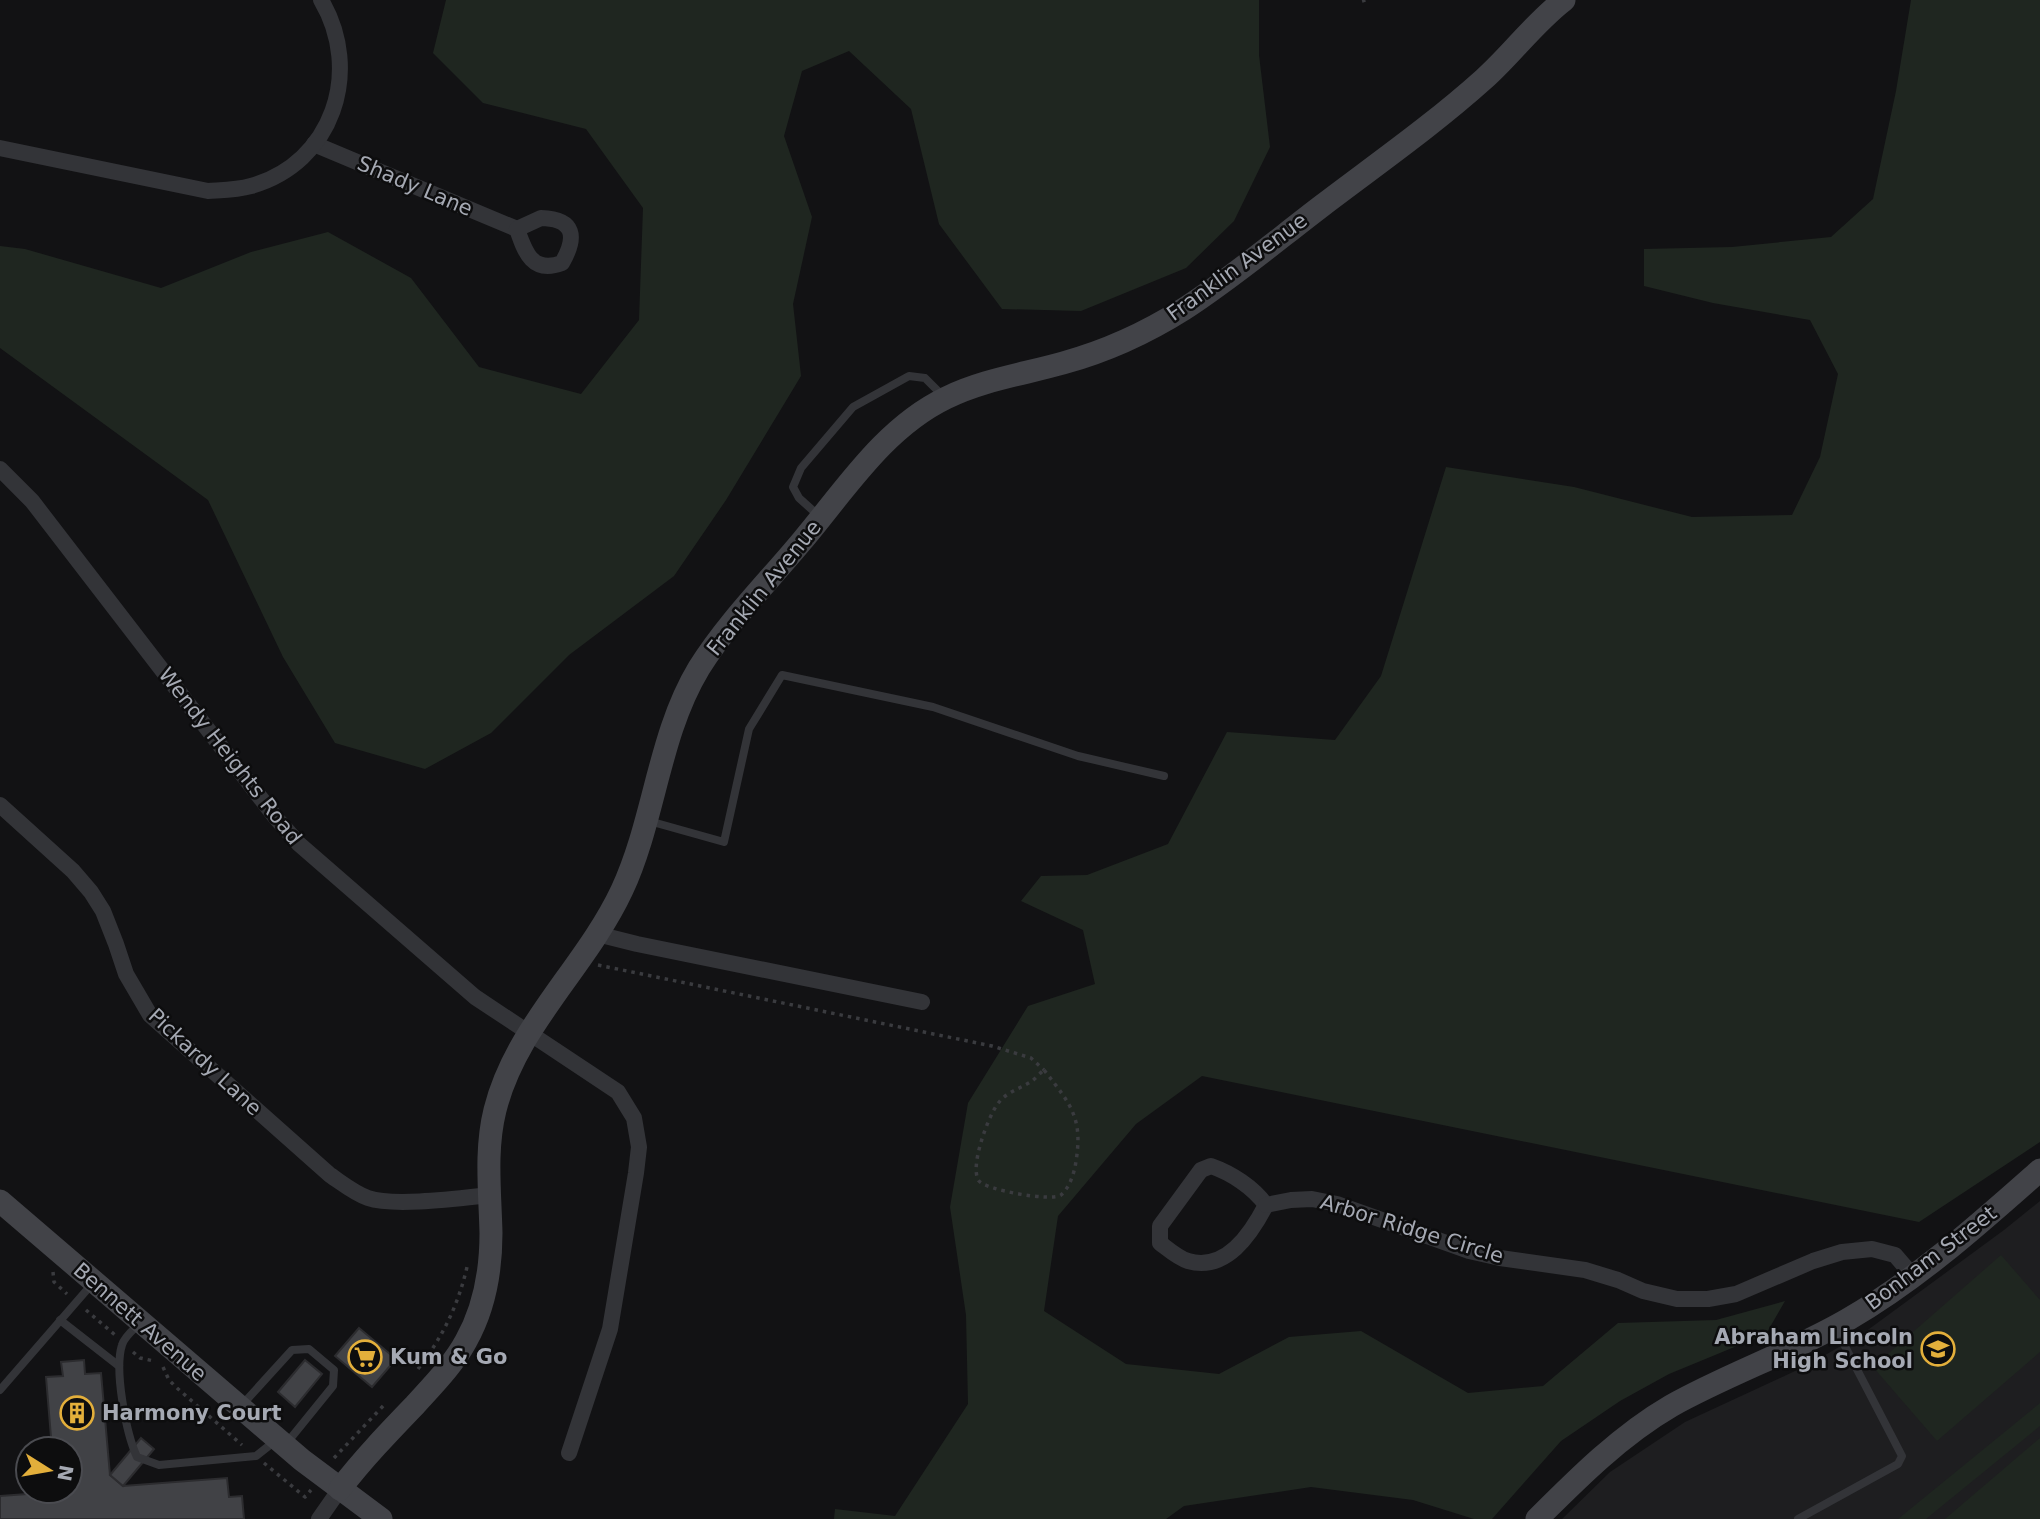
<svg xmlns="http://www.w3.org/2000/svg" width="2040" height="1519" font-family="'DejaVu Sans',sans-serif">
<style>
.built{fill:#1e1e20}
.green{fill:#1f2620}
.building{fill:#414246;stroke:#2c2c2f;stroke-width:2}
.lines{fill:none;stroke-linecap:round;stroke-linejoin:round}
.path{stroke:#3a3b3f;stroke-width:3.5;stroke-dasharray:3.5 5;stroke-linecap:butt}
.lane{stroke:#333438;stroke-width:8}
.street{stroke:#333438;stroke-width:16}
.secondary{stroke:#424348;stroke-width:23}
.labels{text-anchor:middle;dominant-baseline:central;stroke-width:5;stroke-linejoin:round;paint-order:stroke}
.street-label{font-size:21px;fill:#a5a9b3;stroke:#0d0d0e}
.poi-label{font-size:21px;font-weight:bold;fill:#a5a9b3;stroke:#0d0d0e;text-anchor:start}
</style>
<rect width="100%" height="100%" fill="#121214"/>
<polygon class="built" points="2040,1201 2040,1519 1562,1519 1610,1472 1685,1422 1808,1365 1865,1332 2004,1230"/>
<g class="green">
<polygon points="446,0 1259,0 1259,55 1270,147 1234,221 1186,268 1081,311 1002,309 939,224 911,109 849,51 802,71 784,136 812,217 793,304 801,376 726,500 674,576 569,655 491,733 425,769 335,743 283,657 208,500 0,348 0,246 25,249 161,288 251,252 328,232 411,278 479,367 581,394 639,320 643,208 586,129 483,103 433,53"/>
<polygon points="1911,0 2040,0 2040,1142 1919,1222 1202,1076 1136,1124 1058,1216 1044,1311 1126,1364 1219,1374 1289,1337 1361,1331 1468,1393 1543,1386 1618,1323 1716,1320 1785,1301 1766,1334 1669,1374 1620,1401 1561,1441 1492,1519 1474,1519 1413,1500 1311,1487 1184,1506 1166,1519 834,1519 835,1509 895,1516 968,1404 966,1315 950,1207 968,1103 1028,1006 1095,984 1083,930 1021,901 1041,876 1087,875 1168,844 1227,732 1335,740 1381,676 1446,467 1574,487 1692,517 1792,515 1820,457 1838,374 1810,320 1713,303 1644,286 1644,249 1732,247 1831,237 1873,199 1896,91"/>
<polygon points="2001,1255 2040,1300 2040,1352 1937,1441 1873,1367"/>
<polygon points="2040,1403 2040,1426 1926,1519 1898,1519"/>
<polygon points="2040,1438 2040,1519 1945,1519"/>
</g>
<g class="building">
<polygon points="359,1328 396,1359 372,1387 335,1356"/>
<polygon points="84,1360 85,1374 101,1373 110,1475 123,1486 227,1478 229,1497 242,1496 244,1519 0,1519 0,1496 41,1493 43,1491 70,1491 70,1449 52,1449 46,1377 63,1376 61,1362"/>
<polygon points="305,1360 322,1374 295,1407 278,1392"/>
<polygon points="141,1438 154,1449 123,1486 110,1475"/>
</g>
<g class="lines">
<g class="path">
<polyline points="1362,1 1366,0"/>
<polyline points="598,965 992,1046 1031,1058 1044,1070"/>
<path d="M 1044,1070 C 1072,1106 1084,1119 1075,1167 C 1073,1176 1069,1188 1061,1195 C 1052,1202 986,1190 979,1181 C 969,1168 988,1117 997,1105 C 1005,1092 1020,1089 1032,1081 C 1036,1078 1040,1073 1044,1070 Z"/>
<polyline points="53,1272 54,1282 67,1294"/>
<polyline points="86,1310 115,1335"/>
<polyline points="133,1352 140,1358 154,1361"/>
<polyline points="163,1367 169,1380 177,1388 242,1445"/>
<path d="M 418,1369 C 442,1338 458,1306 467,1267"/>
<polyline points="334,1458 384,1405"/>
<polyline points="264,1463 305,1497 311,1490"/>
</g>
<g class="lane">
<polyline points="819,516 799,498 793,487 801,468 853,407 909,376 925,378 943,396"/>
<polyline points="649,821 724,842 749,729 782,675 933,707 1078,756 1164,776"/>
<polyline points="60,1320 119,1366"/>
<path d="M 139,1324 C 133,1330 124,1337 122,1345 C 114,1370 126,1433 137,1457 L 159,1465 L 256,1456 L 275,1441"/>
<polyline points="0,1390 92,1284"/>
<polyline points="242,1405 292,1350 309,1349 334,1370 333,1386 286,1444"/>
<polyline points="1798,1519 1898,1464 1902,1456 1836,1329"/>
</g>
<g class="street">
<polyline points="314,144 517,229"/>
<path d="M 0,148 L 208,191 C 223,190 237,190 251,186 C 333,163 363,71 321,0"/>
<path d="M 541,218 C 575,219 577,237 562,263 C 532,274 525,252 517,229 Z"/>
<polyline points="0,469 32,501 276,818 299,844 475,997 618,1092 634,1118 639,1147 636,1173 610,1329 569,1453"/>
<path d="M 0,805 L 73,871 L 91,892 L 103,911 L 116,944 L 126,974 L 150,1015 L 330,1175 C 342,1183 354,1193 368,1198 C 394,1207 461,1198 490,1195"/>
<polyline points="597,934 637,944 922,1002"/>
<path d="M 1211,1166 C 1231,1173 1253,1187 1266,1205 C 1251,1234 1226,1272 1188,1261 C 1178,1258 1168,1249 1160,1243 L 1160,1226 L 1201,1170 Z"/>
<polyline points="1266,1205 1291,1200 1312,1199 1337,1204 1469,1251 1500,1258 1585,1270 1618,1280 1643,1291 1677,1299 1708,1299 1736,1294 1813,1261 1842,1252 1872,1249 1895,1255 1913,1276"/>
<polyline points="319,1519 340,1489"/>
</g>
<g class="secondary">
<polyline points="0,1201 302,1460 381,1519"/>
<path d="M 340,1489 C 363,1459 389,1432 415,1405 C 433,1385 453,1365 466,1341 C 484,1309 491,1269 491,1233 C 490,1192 485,1150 495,1110 C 516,1026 586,967 622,890 C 655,819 658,736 699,668 C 728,622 767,583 802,541 C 845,490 884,428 946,398 C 982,380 1024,374 1063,363 C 1107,351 1146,333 1184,309 C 1232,278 1277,240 1323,205 C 1377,164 1434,124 1484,79 C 1512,54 1534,23 1564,0"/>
<path d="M 1537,1519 C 1578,1478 1621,1435 1671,1406 C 1728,1374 1790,1353 1847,1320 C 1918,1279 1979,1224 2040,1170"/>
</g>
</g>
<defs>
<symbol id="school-ring" viewBox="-11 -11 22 22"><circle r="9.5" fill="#0d0d0e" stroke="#e3af3b" stroke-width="1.5"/><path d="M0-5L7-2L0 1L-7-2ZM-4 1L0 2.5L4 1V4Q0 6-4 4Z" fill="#e3af3b"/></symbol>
<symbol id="supermarket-ring" viewBox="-11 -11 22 22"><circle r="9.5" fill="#0d0d0e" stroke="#e3af3b" stroke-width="1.5"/><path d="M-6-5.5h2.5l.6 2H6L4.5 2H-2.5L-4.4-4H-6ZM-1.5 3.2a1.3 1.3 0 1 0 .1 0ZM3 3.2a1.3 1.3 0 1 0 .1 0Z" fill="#e3af3b"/></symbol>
<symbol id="building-ring" viewBox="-11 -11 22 22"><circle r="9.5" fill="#0d0d0e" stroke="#e3af3b" stroke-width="1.5"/><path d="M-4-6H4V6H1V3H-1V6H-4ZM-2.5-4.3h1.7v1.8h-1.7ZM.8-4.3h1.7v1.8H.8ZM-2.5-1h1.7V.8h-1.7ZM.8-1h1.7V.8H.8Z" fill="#e3af3b"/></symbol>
</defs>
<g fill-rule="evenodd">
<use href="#school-ring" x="1919" y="1330" width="38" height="38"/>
<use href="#supermarket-ring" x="346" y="1338" width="38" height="38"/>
<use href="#building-ring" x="58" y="1394" width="38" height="38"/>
</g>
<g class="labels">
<g class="street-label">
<text transform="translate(415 186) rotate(23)">Shady Lane</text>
<text transform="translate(1237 267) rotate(-36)">Franklin Avenue</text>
<text transform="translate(764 588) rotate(-51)">Franklin Avenue</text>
<text transform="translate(230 756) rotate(52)">Wendy Heights Road</text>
<text transform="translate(205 1062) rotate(43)">Pickardy Lane</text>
<text transform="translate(1412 1229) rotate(17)">Arbor Ridge Circle</text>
<text transform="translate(1931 1258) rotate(-37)">Bonham Street</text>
<text transform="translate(140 1322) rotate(41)">Bennett Avenue</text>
</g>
<g class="poi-label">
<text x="1913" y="1337" text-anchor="end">Abraham Lincoln<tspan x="1913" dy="24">High School</tspan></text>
<text x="390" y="1357">Kum &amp; Go</text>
<text x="102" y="1413">Harmony Court</text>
</g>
</g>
<g transform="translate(49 1470) rotate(101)"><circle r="33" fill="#0d0d0e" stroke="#4a4b50" stroke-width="2"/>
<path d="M0-5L12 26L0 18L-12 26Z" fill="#e3af3b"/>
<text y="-10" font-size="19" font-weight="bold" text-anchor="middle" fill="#a5a9b3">N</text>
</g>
</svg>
